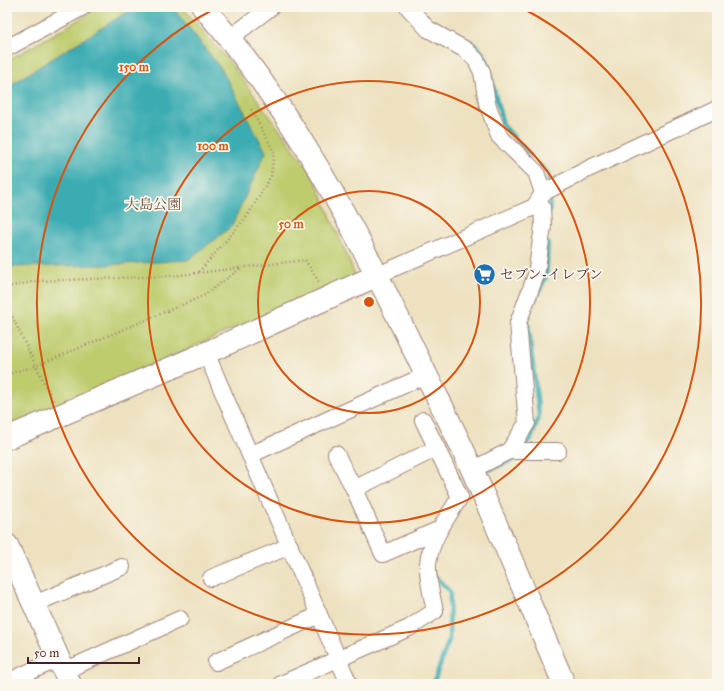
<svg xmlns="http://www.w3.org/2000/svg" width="724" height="691" font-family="'IM FELL Great Primer','Noto Serif JP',serif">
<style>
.green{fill:#becc6e;stroke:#84764c}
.water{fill:#3aacb2;stroke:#42666e}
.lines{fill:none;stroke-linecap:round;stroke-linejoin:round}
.stream{stroke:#3aacb2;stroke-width:4.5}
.street-casing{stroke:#9c8076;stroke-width:18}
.secondary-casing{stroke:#9c8076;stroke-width:24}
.path{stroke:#9c8076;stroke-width:2.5;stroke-dasharray:1 3;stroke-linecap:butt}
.street{stroke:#fff;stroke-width:16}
.secondary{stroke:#fff;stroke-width:22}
.ring{fill:none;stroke:#d8530f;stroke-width:2}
.labels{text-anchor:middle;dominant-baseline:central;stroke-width:3.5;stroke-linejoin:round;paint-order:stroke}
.park-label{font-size:14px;fill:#6d533f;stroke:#fbf7ec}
.poi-label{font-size:14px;fill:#4a1f2b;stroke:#fbf7ec;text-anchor:start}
.centre{fill:#d8530f;stroke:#fbf7ec;stroke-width:2}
.ring-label{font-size:12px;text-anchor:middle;font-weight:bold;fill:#d8530f;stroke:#fbf7ec;stroke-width:3.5;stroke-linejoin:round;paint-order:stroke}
</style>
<rect width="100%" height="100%" fill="#fbf7ec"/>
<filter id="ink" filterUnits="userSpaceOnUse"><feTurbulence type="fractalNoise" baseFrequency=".025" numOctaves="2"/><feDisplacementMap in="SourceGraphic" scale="8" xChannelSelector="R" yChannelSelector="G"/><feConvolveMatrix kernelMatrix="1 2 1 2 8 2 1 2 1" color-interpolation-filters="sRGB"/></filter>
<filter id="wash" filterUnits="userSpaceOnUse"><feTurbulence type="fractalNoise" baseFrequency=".012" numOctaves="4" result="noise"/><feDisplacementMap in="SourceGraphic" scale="16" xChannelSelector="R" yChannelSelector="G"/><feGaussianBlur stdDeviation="0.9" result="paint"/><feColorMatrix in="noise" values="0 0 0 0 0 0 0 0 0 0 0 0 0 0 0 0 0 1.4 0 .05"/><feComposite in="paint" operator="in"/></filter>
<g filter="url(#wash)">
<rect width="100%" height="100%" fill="#ede1c0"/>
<polygon class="green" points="101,7 182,7 229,61 313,175 355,275 7,429 7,61"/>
<polygon class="water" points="135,7 173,7 222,70 266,152 231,227 188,260 107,265 7,267 7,87"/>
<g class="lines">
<g class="stream">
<polyline points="433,22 477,46 486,58 503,125 531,156"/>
<polyline points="539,164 548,173 549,185"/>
<polyline points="549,193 550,211"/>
<polyline points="535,299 546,277 548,243"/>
<polyline points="523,448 531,439 539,416 527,316"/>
<polyline points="487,471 513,460 517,455"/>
<polyline points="433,684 449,640 450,592 434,575"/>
</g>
</g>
</g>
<g filter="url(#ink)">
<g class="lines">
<defs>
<g id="street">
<polyline points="408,7 428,29 466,50 476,60 482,72 487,103 499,136 536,172 543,193"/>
<polyline points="230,38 271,7"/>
<polyline points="7,48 83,7"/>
<polyline points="378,275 534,207 543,193 588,169 717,109"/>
<polyline points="206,353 349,684"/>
<polyline points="509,451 558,451"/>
<polyline points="336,454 354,489 383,554 440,529"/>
<polyline points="250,455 426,375"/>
<polyline points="472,470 509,451 527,423 518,323 536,275 543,226 542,207 536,204"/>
<polyline points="354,489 437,448"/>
<polyline points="211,578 290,546"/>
<polyline points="34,604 122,567"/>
<polyline points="216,662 319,615"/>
<polyline points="64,671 180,619"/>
<polyline points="7,682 58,659"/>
<path d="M 281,684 L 409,628 L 435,611 C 432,596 427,579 428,564 C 430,540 447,518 460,497 L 423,420"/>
</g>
<g id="secondary">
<path d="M 203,7 C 290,106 353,224 410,342 C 430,383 452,425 471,467 C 503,539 533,612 564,684"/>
<polyline points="7,438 206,353 378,275"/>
<polyline points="7,545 70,684"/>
</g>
</defs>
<use href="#street" class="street-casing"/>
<use href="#secondary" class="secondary-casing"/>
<g class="path">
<polyline points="199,272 248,215 271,176 274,152 250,107"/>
<polyline points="7,287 37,281 172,276 305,260 319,282"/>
<polyline points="7,306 53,401"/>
<polyline points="7,374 36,366 203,296 241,268"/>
</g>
<use href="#street" class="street"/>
<use href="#secondary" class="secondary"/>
</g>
</g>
<g class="ring">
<circle cx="369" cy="302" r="111"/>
<circle cx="369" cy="302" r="221"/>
<path d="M522 8A332 332 0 1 1 216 8"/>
</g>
<defs>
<symbol id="supermarket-disc" viewBox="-11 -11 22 22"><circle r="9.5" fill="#1f6fb2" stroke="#fbf7ec"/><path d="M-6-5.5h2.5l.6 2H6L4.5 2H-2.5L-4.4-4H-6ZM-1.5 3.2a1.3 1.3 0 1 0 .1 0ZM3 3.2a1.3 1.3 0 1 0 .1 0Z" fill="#fff"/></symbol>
</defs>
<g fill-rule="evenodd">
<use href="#supermarket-disc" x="472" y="262" width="25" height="25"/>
</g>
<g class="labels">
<g class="park-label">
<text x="153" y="204">大島公園</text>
</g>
<g class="poi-label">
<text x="500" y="274">セブン-イレブン</text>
</g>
</g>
<circle cx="369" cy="302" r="6" class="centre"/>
<g class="ring-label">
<text x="134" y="71">150 m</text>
<text x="213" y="150">100 m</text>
<text x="291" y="228">50 m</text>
</g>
<rect width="724" height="691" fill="none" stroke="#fbf7ec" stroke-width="24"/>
<path d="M28 657v6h111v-6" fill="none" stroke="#4a1f2b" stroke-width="2"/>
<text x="34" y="657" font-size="12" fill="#4a1f2b" stroke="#fbf7ec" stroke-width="3" paint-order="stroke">50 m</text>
</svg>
